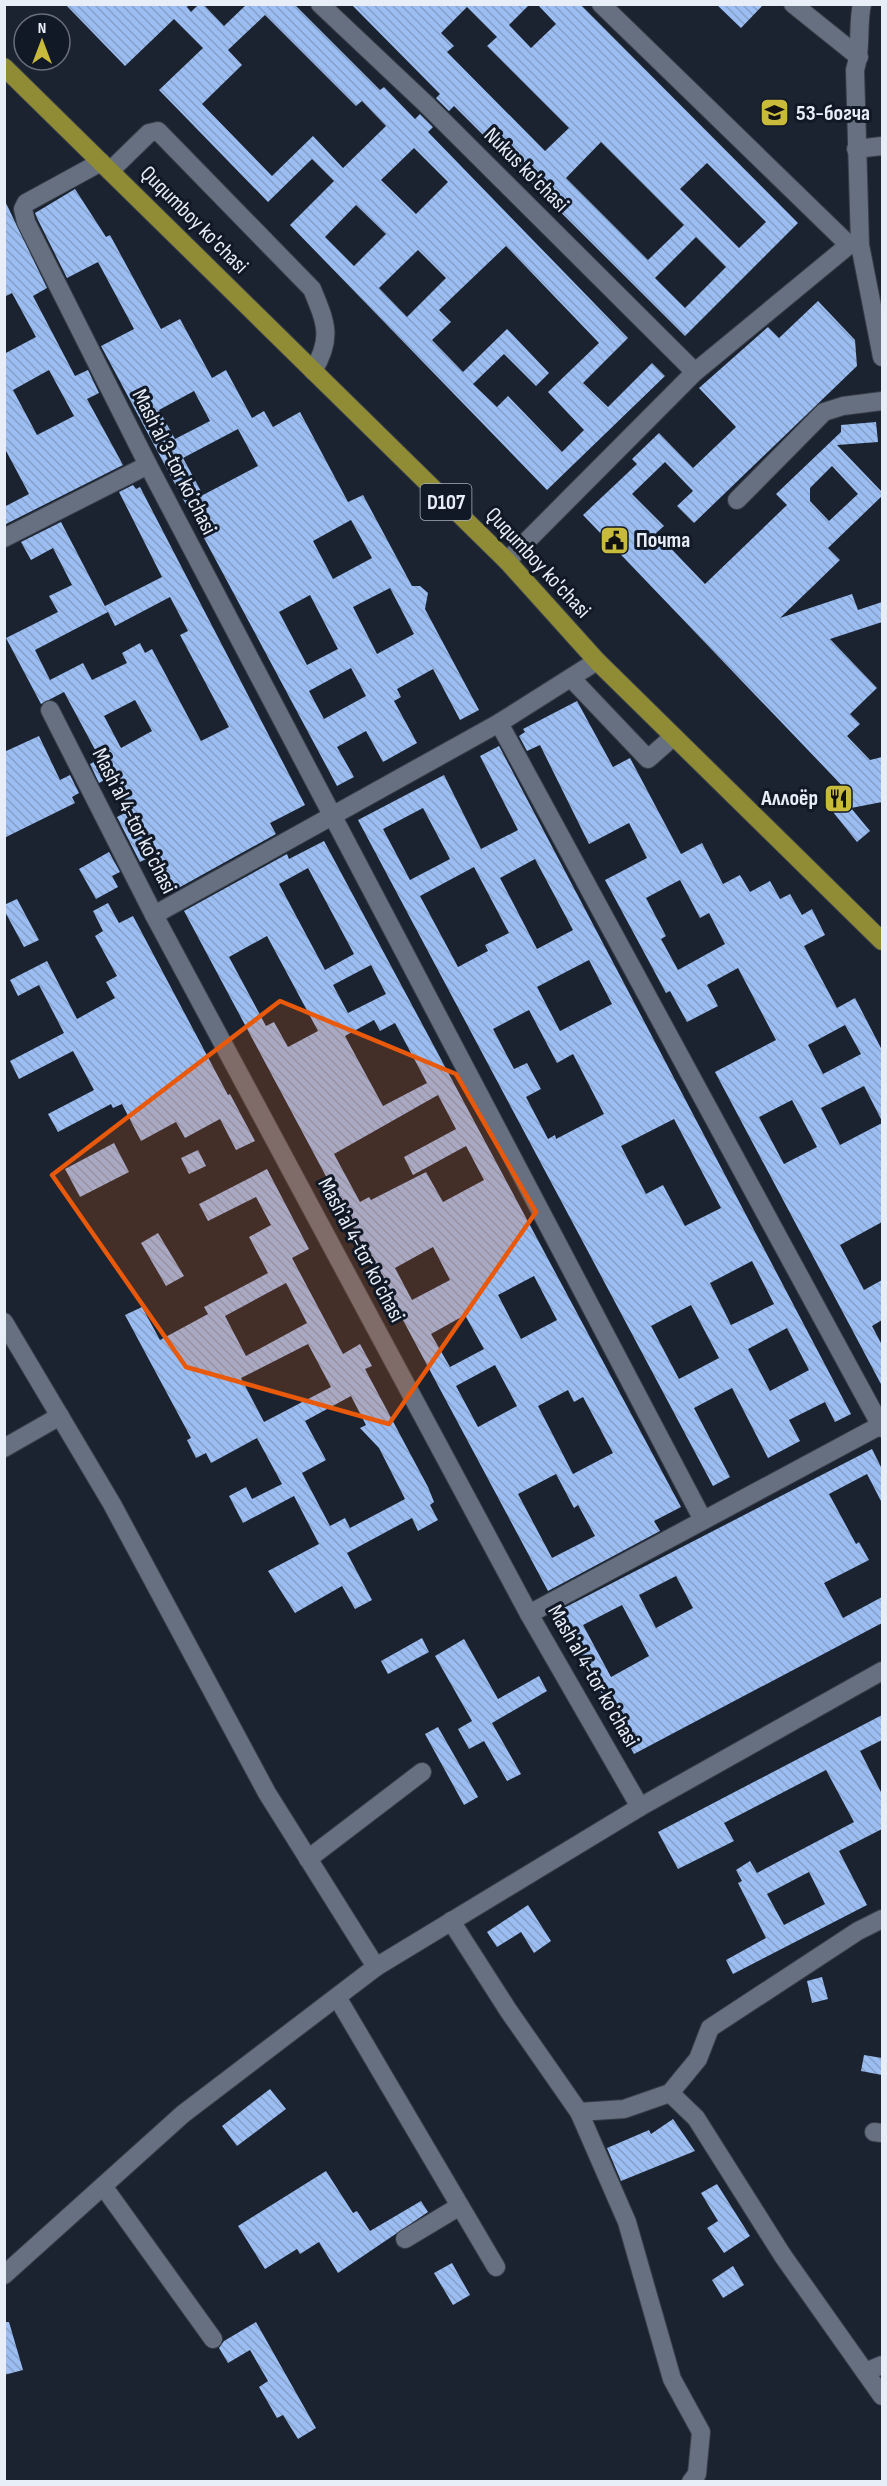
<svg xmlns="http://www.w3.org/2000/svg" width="887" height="2486" font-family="'Sofia Sans Condensed',sans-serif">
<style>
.building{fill:url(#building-back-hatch);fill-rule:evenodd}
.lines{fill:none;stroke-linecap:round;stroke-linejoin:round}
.minor-casing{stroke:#383e48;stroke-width:20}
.major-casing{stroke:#383e48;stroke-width:20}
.minor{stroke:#667080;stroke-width:18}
.major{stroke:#908c36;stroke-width:18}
.marked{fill:#e8590c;fill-opacity:0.2;stroke:#e8590c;stroke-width:4.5;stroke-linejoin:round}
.labels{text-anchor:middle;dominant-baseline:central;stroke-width:6;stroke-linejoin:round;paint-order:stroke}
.shield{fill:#121926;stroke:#a8aeb8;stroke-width:1.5}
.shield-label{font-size:21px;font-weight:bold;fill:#e8eef7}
.poi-label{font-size:22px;font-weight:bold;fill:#e8eef7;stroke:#121926;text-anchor:start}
.street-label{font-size:22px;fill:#e8eef7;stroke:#121926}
</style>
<defs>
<pattern id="building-back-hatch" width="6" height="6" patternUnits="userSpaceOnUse" patternTransform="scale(1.5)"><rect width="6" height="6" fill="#9bbdf2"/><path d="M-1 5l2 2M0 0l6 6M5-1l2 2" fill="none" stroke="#86a0c8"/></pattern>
</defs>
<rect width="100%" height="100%" fill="#1b2330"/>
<g class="building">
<path d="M 65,4 L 189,4 L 187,7 L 191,12 L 199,4 L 203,4 L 224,26 L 247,4 L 294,4 L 380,90 L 384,87 L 415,119 L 420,114 L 433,127 L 428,132 L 628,338 L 583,383 L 608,407 L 652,363 L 665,376 L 547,490 L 290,225 L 334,181 L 312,159 L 268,202 L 159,90 L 203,48 L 174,19 L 125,66 ZM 265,15 L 356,106 L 362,101 L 386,126 L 343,168 L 313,136 L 272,176 L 202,104 L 242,65 L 228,50 ZM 414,148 L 448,182 L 416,214 L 381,180 ZM 356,205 L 386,234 L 354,266 L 325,237 ZM 506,246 L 599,343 L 548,392 L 584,430 L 562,452 L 508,396 L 497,407 L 473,384 L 504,354 L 536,386 L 549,373 L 507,329 L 463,372 L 432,340 L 451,322 L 439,310 ZM 418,250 L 446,278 L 407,317 L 379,288 Z"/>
<path d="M 351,4 L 530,4 L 509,25 L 531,48 L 556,24 L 537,4 L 580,4 L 798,223 L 685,336 L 454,106 L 449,111 L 436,98 L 440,94 ZM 467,7 L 497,37 L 487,46 L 569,128 L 545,151 L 447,52 L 454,46 L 441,33 ZM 601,142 L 684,225 L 648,260 L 566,178 ZM 707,163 L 766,222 L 739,248 L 680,189 ZM 696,237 L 726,267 L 685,308 L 655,278 Z"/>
<polygon points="716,4 764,4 741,28"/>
<path d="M 75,189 L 106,237 L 110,235 L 161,329 L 180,319 L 212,378 L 226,370 L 252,418 L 264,411 L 273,427 L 300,412 L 348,502 L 363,495 L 412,586 L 420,586 L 428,593 L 425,609 L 479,710 L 460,720 L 433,669 L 397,689 L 401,697 L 394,701 L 417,743 L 383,762 L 366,731 L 337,747 L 354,777 L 337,786 L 101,346 L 134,329 L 98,262 L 67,278 L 37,218 L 35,213 ZM 194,391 L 210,421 L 175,439 L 159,410 ZM 238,429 L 258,466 L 203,495 L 183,458 ZM 351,520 L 372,558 L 333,579 L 313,541 ZM 390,588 L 414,634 L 377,654 L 353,607 ZM 310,595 L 338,649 L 307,665 L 279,612 ZM 351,668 L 366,696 L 324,719 L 309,691 Z"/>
<path d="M 4,199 L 47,288 L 33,296 L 75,376 L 88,370 L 99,393 L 87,399 L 123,465 L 4,525 L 4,507 L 29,494 L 4,447 L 4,354 L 36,337 L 12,293 L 4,297 ZM 49,370 L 74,416 L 37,435 L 13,390 Z"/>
<path d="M 818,301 L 855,340 L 857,366 L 694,523 L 677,506 L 693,491 L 665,462 L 632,494 L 664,526 L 656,533 L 705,584 L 787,505 L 776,494 L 841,432 L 841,425 L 876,422 L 878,442 L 837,445 L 882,492 L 882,496 L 828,548 L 840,560 L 780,618 L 852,594 L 858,610 L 882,602 L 882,622 L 830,639 L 877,688 L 850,714 L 860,724 L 847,736 L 870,760 L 882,757 L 882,802 L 851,808 L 870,831 L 857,842 L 833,812 L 828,812 L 850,794 L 583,515 L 637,464 L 632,459 L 659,433 L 693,468 L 736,427 L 699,388 L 768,327 L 779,338 ZM 832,466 L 858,494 L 829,521 L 810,501 L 810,488 Z"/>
<path d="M 133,485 L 136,489 L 140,487 L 305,805 L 270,823 L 276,834 L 173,891 L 154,855 L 140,862 L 117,817 L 130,810 L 112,776 L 99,783 L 90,764 L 100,759 L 64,692 L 41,704 L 6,638 L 58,612 L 49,596 L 72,585 L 53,548 L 31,560 L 21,542 L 61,522 L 108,612 L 35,650 L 50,680 L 83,663 L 92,680 L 127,663 L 122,653 L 140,643 L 145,653 L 152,649 L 201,741 L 229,727 L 180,635 L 188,631 L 170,597 L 115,626 L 105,606 L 162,577 L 119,492 ZM 135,700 L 152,731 L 121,748 L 104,716 Z"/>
<path d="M 577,701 L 613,767 L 630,758 L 681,854 L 702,843 L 723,884 L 740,875 L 750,892 L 770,881 L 780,899 L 790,894 L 802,915 L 812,909 L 825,935 L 804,946 L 837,1008 L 855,998 L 882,1050 L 882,1121 L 864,1086 L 821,1108 L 840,1145 L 882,1123 L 882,1222 L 840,1245 L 864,1290 L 882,1280 L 882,1320 L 872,1326 L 882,1345 L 882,1386 L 715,1072 L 776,1040 L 738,968 L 707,985 L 718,1006 L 687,1022 L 670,991 L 666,993 L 605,880 L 647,858 L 629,823 L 589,844 L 540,745 L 527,751 L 519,736 L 525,732 L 523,729 ZM 680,880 L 700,918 L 709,913 L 725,944 L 678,970 L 661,939 L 666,936 L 646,898 ZM 845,1025 L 861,1054 L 823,1074 L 808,1045 ZM 792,1100 L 817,1147 L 784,1164 L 759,1117 Z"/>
<polygon points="39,736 60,780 70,775 79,793 72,797 75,803 4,838 4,752"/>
<path d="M 499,746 L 851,1414 L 835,1422 L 825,1402 L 789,1420 L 800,1441 L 768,1458 L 732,1388 L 694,1408 L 730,1477 L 713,1486 L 358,820 L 444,775 L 481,849 L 518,830 L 480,756 ZM 423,808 L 450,859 L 410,880 L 383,829 ZM 535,859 L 573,930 L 537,949 L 500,878 ZM 474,867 L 509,933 L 485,945 L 488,951 L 458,967 L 420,896 ZM 589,960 L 612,1004 L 560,1031 L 537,987 ZM 529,1010 L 557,1063 L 573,1054 L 604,1114 L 556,1139 L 555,1135 L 548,1139 L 526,1097 L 541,1089 L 527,1063 L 514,1069 L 493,1029 ZM 674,1119 L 721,1208 L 685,1226 L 663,1185 L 646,1194 L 621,1146 ZM 752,1261 L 774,1304 L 731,1325 L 710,1283 ZM 691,1305 L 719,1358 L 679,1379 L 651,1326 ZM 787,1328 L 809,1370 L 770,1391 L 748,1349 Z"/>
<path d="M 324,841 L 681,1507 L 654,1521 L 660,1531 L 548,1591 L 184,911 L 287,854 L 289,859 ZM 308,868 L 354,954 L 325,970 L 279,884 ZM 267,936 L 318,1031 L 288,1047 L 274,1022 L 266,1026 L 229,957 ZM 371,965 L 386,994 L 348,1013 L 333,985 ZM 374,1020 L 380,1031 L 395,1023 L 427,1083 L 383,1106 L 345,1036 ZM 438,1095 L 456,1129 L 404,1157 L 413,1175 L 466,1146 L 484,1180 L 443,1202 L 426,1172 L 371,1200 L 369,1197 L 360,1202 L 334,1154 ZM 433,1247 L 450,1280 L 412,1300 L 395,1268 ZM 534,1276 L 557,1320 L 521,1339 L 498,1295 ZM 465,1315 L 484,1349 L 450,1367 L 431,1334 ZM 495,1365 L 517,1406 L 478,1427 L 456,1386 ZM 568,1390 L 574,1402 L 583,1397 L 613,1453 L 573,1474 L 538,1406 ZM 556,1474 L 574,1508 L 578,1505 L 595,1536 L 552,1558 L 518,1494 Z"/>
<polygon points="109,852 120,872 112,876 118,887 96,899 79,869"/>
<polygon points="17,899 39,940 24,947 4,910 4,905"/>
<polygon points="108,903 119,923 133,916 228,1095 230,1094 255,1141 236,1150 220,1119 185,1138 176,1122 141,1141 122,1104 113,1108 111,1104 58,1132 48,1114 94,1090 73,1051 19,1079 10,1061 64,1033 39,985 18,996 10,980 47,961 77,1019 115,998 106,982 117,976 95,936 103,931 93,911"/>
<polygon points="114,1143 129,1172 80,1197 65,1169"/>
<polygon points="198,1150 206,1166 189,1174 181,1158"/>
<path d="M 267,1169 L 309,1249 L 292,1258 L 343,1354 L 360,1344 L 372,1366 L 365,1369 L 428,1487 L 434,1502 L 430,1505 L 438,1520 L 418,1531 L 412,1518 L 347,1553 L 372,1600 L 355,1609 L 342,1586 L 295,1613 L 268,1571 L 319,1544 L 294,1496 L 243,1523 L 229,1496 L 246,1487 L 252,1499 L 282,1484 L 257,1438 L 211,1463 L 206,1453 L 196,1458 L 187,1440 L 191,1438 L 125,1315 L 142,1307 L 160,1340 L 208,1314 L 204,1307 L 268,1273 L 249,1237 L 271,1225 L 256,1197 L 208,1221 L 199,1204 ZM 286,1283 L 307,1323 L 246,1356 L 225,1316 ZM 308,1344 L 331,1387 L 264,1422 L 241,1378 ZM 351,1396 L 366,1425 L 360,1428 L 379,1448 L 405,1499 L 350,1528 L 345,1518 L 330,1526 L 302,1473 L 326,1460 L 305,1421 Z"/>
<polygon points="158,1233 184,1276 166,1286 141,1243"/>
<path d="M 872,1449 L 882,1469 L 882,1503 L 867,1474 L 829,1494 L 856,1544 L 859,1542 L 869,1560 L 824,1583 L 843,1618 L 882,1597 L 882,1623 L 634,1754 L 558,1611 ZM 676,1576 L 693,1608 L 656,1628 L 639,1595 ZM 622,1605 L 649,1656 L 611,1677 L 583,1625 Z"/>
<polygon points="422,1638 429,1652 388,1674 381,1661"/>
<polygon points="464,1639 498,1699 539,1676 547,1691 492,1723 521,1774 507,1781 484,1741 469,1749 458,1729 472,1721 435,1656"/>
<path d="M 882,1715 L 882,1740 L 860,1751 L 882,1794 L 882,1829 L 839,1851 L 867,1905 L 733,1974 L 726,1960 L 766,1938 L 738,1883 L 742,1881 L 736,1870 L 750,1861 L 757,1873 L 854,1822 L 826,1770 L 724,1823 L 734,1841 L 678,1869 L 658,1832 ZM 809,1872 L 825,1904 L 784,1925 L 767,1894 Z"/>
<polygon points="438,1727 478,1797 464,1805 425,1734"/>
<polygon points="528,1905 551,1941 534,1953 521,1932 497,1947 487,1932"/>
<polygon points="822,1977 828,1999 812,2003 807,1981"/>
<polygon points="864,2055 882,2058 882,2075 861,2071"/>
<polygon points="270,2089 286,2109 237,2146 222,2126"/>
<polygon points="673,2119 695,2151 621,2181 607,2148 649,2130 651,2134"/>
<polygon points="326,2171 353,2213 357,2211 370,2231 421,2201 428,2212 338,2273 319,2242 300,2254 297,2249 265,2269 238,2226"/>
<polygon points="717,2184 750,2236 724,2253 707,2228 718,2221 701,2193"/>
<polygon points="452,2263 470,2295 453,2305 434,2273"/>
<polygon points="733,2266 744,2285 723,2298 712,2280"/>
<polygon points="4,2322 9,2322 23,2370 4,2375"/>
<polygon points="256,2322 316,2428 298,2439 283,2415 277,2418 259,2387 268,2381 250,2350 228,2363 219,2348 224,2341"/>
</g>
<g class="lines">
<defs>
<g id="minor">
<polyline points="320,4 427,105 695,372"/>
<polyline points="601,4 849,245"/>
<polyline points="793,4 859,57"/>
<path d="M 862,4 C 857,27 862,49 855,70 L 860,245 L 882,357"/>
<polyline points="856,149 882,146"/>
<polyline points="101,162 26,203 23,209 26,222 148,465 703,1520"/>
<path d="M 110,171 L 149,133 L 158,131 L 312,289 C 326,323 333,338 313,371"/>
<polyline points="737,500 824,412 843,406 882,401"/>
<polyline points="4,538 148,465"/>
<polyline points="507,561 695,372 849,245 860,245"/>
<polyline points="571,678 648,759 673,737"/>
<polyline points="50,710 154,915 529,1614 640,1807"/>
<polyline points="499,723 882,1428"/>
<polyline points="154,915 499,723 597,661"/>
<polyline points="4,1322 112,1504 267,1793 376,1967"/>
<polyline points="4,1448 60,1416"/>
<polyline points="529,1614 881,1425"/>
<polyline points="308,1859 422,1772"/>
<polyline points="451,1921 508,2010 579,2112 627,2222 672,2379 701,2432 697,2474 691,2482"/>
<polyline points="337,1997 496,2267"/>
<polyline points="670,2093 696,2118 783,2256 882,2396"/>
<polyline points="579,2112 624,2109 670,2093 698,2059 710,2028 858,1931 882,1919"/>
<polyline points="874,2132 882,2133"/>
<polyline points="103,2186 213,2339"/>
<polyline points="405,2239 460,2206"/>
<polyline points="4,2275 183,2114 376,1967 640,1807 882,1671"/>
<polyline points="865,2372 882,2365"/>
</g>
<polyline id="major" points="4,67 507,561 597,661 882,941"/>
</defs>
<use href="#minor" class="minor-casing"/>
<use href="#major" class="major-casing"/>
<use href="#minor" class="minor"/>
<use href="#major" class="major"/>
</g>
<path class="marked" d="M 280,1001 L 456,1074 L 536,1212 L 389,1424 L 186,1367 L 52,1175 Z"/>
<defs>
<symbol id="school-square" viewBox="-11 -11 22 22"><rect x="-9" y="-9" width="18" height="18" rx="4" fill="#c8bb3b" stroke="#121926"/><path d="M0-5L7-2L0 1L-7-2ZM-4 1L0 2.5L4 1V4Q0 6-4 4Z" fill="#111"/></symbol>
<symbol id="civic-square" viewBox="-11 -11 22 22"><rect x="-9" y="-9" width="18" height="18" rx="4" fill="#c8bb3b" stroke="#121926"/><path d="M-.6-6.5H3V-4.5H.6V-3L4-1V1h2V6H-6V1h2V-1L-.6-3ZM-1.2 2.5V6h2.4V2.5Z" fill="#111"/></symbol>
<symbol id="restaurant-square" viewBox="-11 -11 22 22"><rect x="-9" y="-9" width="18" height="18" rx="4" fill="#c8bb3b" stroke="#121926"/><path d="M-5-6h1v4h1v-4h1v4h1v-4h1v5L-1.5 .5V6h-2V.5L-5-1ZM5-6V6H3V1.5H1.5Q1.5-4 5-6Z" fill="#111"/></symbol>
</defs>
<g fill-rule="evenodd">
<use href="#school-square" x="758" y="96" width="33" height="33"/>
<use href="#civic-square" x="598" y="524" width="33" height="33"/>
<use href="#restaurant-square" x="822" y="782" width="33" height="33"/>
</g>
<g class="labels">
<rect class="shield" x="420.5" y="484" width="51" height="36" rx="4.5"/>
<g class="shield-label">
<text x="446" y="502">D107</text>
</g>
<g class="poi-label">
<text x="796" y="113">53-богча</text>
<text x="636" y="540">Почта</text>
<text x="818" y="798" text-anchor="end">Аллоёр</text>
</g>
<g class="street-label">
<text transform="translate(526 170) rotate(45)">Nukus ko'chasi</text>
<text transform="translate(194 220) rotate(45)">Ququmboy ko'chasi</text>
<text transform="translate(174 462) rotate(63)">Mashʼal 3-tor koʼchasi</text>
<text transform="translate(538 563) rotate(47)">Ququmboy ko'chasi</text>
<text transform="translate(134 821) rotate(63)">Mashʼal 4-tor koʼchasi</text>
<text transform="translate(361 1250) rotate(62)">Mashʼal 4-tor koʼchasi</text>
<text transform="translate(593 1676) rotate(60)">Mashʼal 4-tor koʼchasi</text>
</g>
</g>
<rect width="887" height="2486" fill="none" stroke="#e8eef7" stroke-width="12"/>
<g transform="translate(42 42)"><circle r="28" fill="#121926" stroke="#686e7a" stroke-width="1.5"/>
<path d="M0-4.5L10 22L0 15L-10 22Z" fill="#c8bb3b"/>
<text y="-9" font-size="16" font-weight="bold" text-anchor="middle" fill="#e8eef7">N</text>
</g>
</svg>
